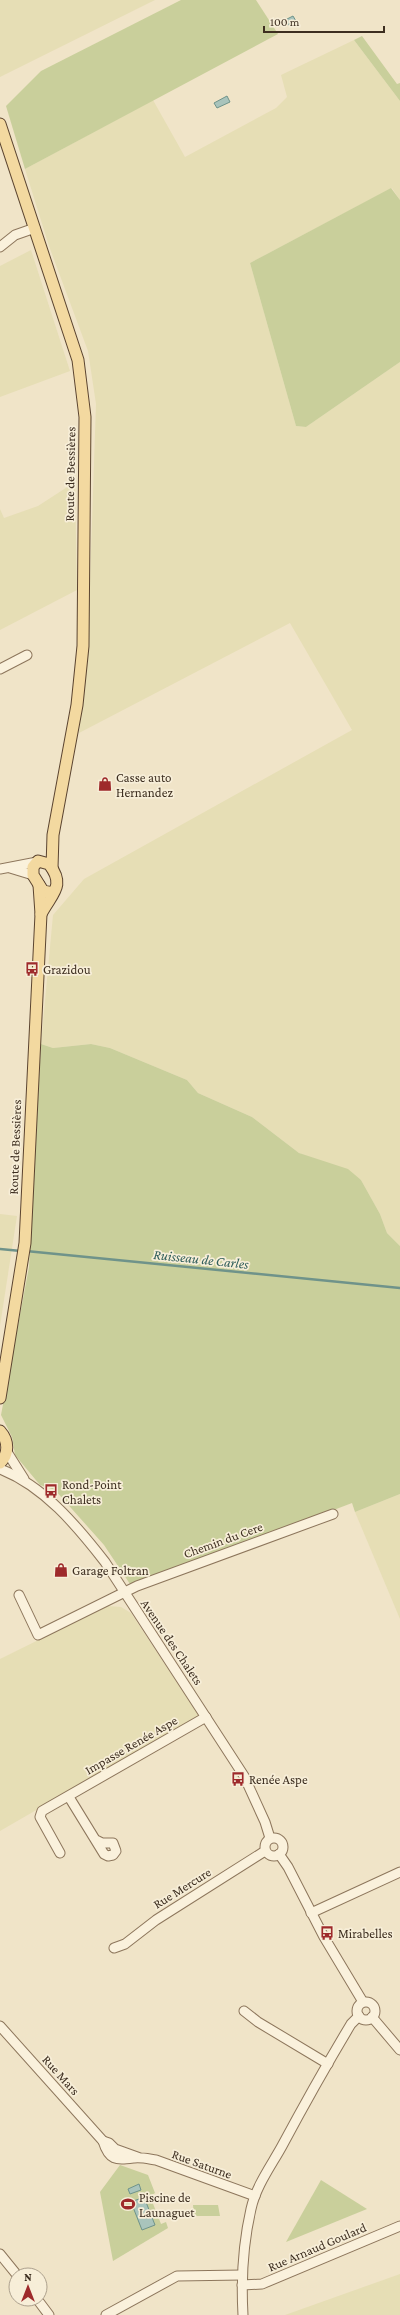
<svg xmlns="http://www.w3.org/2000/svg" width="400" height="2315" font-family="'Crimson Pro',serif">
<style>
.farmland{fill:#e6deb5}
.green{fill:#c9cf9b}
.water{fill:#a9c4bc;stroke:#6f938a}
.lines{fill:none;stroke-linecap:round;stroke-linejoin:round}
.stream{stroke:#6f938a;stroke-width:2.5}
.minor-casing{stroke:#8d765c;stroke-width:11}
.major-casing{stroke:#5b4430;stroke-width:13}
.minor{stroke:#faf1dc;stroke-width:9}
.major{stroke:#f3d9a0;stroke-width:11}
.labels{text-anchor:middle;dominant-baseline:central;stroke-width:3.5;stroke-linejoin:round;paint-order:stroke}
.street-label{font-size:13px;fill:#3d2e20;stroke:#f7eed8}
.poi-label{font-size:13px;fill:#3d2e20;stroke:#f7eed8;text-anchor:start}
.water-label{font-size:14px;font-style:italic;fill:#2f5d5a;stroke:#f7eed8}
</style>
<rect width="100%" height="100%" fill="#f0e4c8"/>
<g class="farmland">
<polygon points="0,0 155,0 0,77"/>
<polygon points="354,40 400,101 400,200 392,188 250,263 296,426 306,427 400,362 400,1246 387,1233 380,1214 361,1180 299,1153 252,1117 198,1093 187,1080 110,1048 91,1044 53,1048 41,1044 53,915 84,879 352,730 290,623 79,733 90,582 96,404 88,351 49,246 25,169 153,100 185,157 276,108 287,97 281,75"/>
<polygon points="31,250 70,371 0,397 0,266"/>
<polygon points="75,482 77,590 0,630 0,509 4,518 38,506"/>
<polygon points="0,1214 17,1216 0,1326"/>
<polygon points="400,1494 400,1619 355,1512"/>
<polygon points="107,1606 121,1607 131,1613 199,1716 0,1831 0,1659"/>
<polygon points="400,2274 400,2315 285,2315"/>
</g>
<g class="green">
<polygon points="181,0 256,0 278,34 25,169 6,106 41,71"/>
<polygon points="362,36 397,84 400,83 400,101 354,40"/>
<polygon points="391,188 400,200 400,362 306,427 296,426 250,263"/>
<polygon points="41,1044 53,1048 91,1044 110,1048 187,1080 198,1093 252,1117 299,1153 348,1169 361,1180 380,1214 387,1233 400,1246 400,1494 355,1512 352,1503 132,1587 104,1545 55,1490 40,1485 15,1455 12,1437 1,1415 29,1267"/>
<polygon points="120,2165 148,2175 155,2193 150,2196 161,2224 166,2222 168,2228 113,2261 100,2192"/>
<polygon points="321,2180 367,2209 286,2242"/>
<polygon points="193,2205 218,2205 220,2216 194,2216"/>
</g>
<g class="water">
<polygon points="293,16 296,21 288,25 283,21"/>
<polygon points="227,96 230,102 217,108 214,103"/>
<polygon points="139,2184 141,2190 130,2194 128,2189"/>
<polygon points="144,2197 155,2225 142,2230 131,2202"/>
</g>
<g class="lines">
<g class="stream">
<polyline points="0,1249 21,1251"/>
<polyline points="26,1251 400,1288"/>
</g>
<defs>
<g id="minor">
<polyline points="0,247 15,235 35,228"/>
<polyline points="0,669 27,655"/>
<polyline points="10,868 33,875"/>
<polyline points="0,869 37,862"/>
<polyline points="7,1452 24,1479"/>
<path d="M 0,1469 C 44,1486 77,1526 105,1562 L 244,1776 L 265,1822 L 270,1838"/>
<polyline points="19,1595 38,1635 137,1586 333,1514"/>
<polyline points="69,1797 104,1854 108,1856 113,1855 116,1851 113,1843 102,1843 96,1840"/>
<circle cx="274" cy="1847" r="9"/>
<polyline points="60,1853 40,1817 42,1811 206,1717"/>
<polyline points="279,1854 288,1867 324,1937 363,2002"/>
<polyline points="311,1913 400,1872"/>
<polyline points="114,1948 125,1944 156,1920 265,1851"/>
<circle cx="366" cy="2011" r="9"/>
<polyline points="244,2011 258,2022 328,2064"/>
<polyline points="372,2017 400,2050"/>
<polyline points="0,2026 103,2141"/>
<path d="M 140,2158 L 115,2149 L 109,2143 L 103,2141 C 109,2161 116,2160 134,2158 C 141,2157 149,2159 156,2160 L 255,2196"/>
<polyline points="0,2254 17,2275"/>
<polyline points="242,2285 262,2284 400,2226"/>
<polyline points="37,2299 49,2315"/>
<polyline points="106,2315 177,2276 242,2275"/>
<path d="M 243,2315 C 241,2280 243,2244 251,2209 C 256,2186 271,2166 282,2146 C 304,2105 327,2064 351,2024 L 359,2016"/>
</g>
<g id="major">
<polyline points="0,124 78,360 85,417 83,646 77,705 53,835 52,868"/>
<path d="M 41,914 C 52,893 66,886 49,864 L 38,861 L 33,867 L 33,875 L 43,891 L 53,893"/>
<polyline points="0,1398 25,1243 41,914 39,885"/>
<path d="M 0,1431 C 9,1441 9,1454 0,1463"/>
</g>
</defs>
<use href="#minor" class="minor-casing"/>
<use href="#major" class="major-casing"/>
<use href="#minor" class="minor"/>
<use href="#major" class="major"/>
</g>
<defs>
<symbol id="shop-bare" viewBox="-9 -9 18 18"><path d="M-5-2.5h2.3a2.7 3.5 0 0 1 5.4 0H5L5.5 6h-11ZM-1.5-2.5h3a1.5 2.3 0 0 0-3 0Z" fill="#9e2a2b" stroke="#f7eed8" stroke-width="2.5" paint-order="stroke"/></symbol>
<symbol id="bus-bare" viewBox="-9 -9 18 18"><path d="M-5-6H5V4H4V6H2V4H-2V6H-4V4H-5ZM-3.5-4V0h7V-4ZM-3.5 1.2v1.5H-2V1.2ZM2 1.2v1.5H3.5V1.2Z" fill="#9e2a2b" stroke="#f7eed8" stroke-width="2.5" paint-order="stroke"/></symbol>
<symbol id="stadium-bare" viewBox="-9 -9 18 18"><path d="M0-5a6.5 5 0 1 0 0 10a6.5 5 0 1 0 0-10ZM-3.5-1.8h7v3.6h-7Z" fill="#9e2a2b" stroke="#f7eed8" stroke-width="2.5" paint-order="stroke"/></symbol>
</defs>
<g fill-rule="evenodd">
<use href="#shop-bare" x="95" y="774" width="20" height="20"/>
<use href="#bus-bare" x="22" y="959" width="20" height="20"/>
<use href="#bus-bare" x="41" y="1481" width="20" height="20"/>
<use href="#shop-bare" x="51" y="1560" width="20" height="20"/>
<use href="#bus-bare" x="228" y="1769" width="20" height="20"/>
<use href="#bus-bare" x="317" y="1923" width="20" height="20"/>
<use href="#stadium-bare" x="118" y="2194" width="20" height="20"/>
</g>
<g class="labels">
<g class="street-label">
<text transform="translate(70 474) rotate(-89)">Route de Bessières</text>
<text transform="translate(15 1147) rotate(-88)">Route de Bessières</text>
<text transform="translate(223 1540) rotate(-20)">Chemin du Cere</text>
<text transform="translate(172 1642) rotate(56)">Avenue des Chalets</text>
<text transform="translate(131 1745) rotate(-30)">Impasse Renée Aspe</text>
<text transform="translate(182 1888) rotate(-32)">Rue Mercure</text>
<text transform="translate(61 2075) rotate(48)">Rue Mars</text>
<text transform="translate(202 2164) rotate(20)">Rue Saturne</text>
<text transform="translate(317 2247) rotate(-23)">Rue Arnaud Goulard</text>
</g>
<g class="poi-label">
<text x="116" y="777">Casse auto<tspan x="116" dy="15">Hernandez</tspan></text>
<text x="43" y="969">Grazidou</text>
<text x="62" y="1484">Rond-Point<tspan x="62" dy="15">Chalets</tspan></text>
<text x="72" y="1570">Garage Foltran</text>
<text x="249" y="1779">Renée Aspe</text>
<text x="338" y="1933">Mirabelles</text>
<text x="139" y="2197">Piscine de<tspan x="139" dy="15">Launaguet</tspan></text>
</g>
<g class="water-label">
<text transform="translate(201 1259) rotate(6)">Ruisseau de Carles</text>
</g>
</g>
<g transform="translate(28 2287)"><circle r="19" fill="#f7eed8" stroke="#ada18e"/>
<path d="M0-3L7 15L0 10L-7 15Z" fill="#9e2a2b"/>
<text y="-6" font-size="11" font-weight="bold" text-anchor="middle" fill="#3d2e20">N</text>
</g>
<path d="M264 26v6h120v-6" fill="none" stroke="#3d2e20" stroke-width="2"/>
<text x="270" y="26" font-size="12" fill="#3d2e20" stroke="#f7eed8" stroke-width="3" paint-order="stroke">100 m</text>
</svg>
